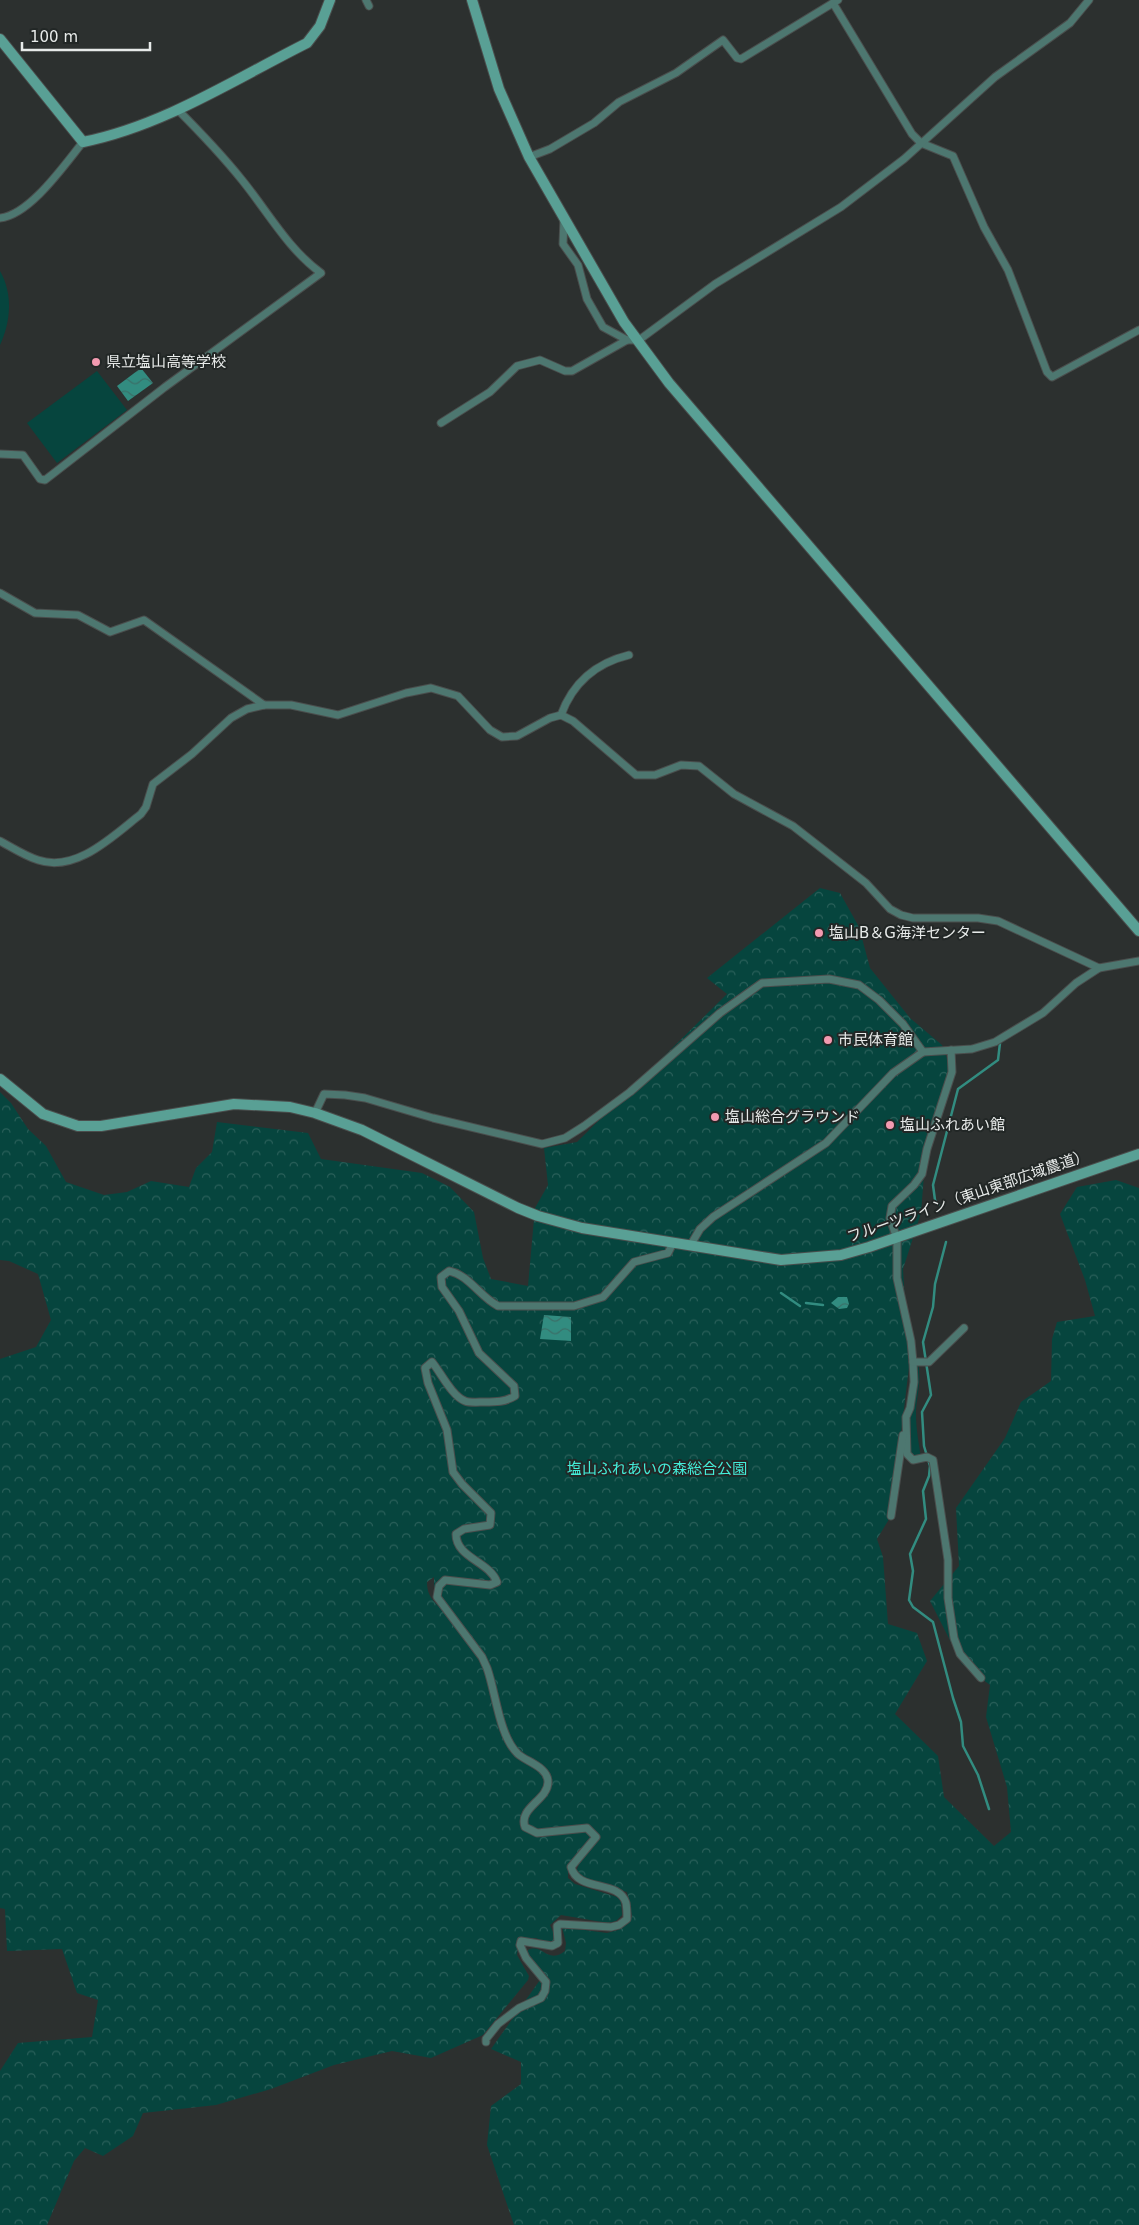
<svg xmlns="http://www.w3.org/2000/svg" width="1139" height="2225" font-family="'DejaVu Sans','Noto Sans JP',sans-serif">
<style>
.green{fill:#06453e}
.forest{fill:url(#forest-crowns);fill-rule:evenodd}
.water{fill:url(#water-waves)}
.lines{fill:none;stroke-linecap:round;stroke-linejoin:round}
.stream{stroke:#328c80;stroke-width:2.5}
.street-casing{stroke:#4a4e4d;stroke-width:9}
.secondary-casing{stroke:#4a4e4d;stroke-width:12}
.street{stroke:#4d7770;stroke-width:7}
.secondary{stroke:#59a095;stroke-width:10}
.poi-dot{fill:#f29ab0;stroke:#222726;stroke-width:2}
.labels{text-anchor:middle;dominant-baseline:central;stroke-width:4;stroke-linejoin:round;paint-order:stroke}
.poi-label{font-size:15px;fill:#e7eae9;stroke:#222726;text-anchor:start}
.street-label{font-size:15px;fill:#e7eae9;stroke:#222726}
.park-label{font-size:15px;fill:#43edd9;stroke:#222726}
</style>
<defs>
<pattern id="forest-crowns" width="20" height="18" patternUnits="userSpaceOnUse" patternTransform="scale(1.25)"><rect width="20" height="18" fill="#06453e"/><path d="M2 6a3 3 0 1 1 6 0M12 15a3 3 0 1 1 6 0" fill="none" stroke="#2a605a"/></pattern>
<pattern id="water-waves" width="16" height="10" patternUnits="userSpaceOnUse" patternTransform="scale(1.25)"><rect width="16" height="10" fill="#328c80"/><path d="M0 5q4-4 8 0t8 0" fill="none" stroke="#3a7069"/></pattern>
</defs>
<rect width="100%" height="100%" fill="#2c302f"/>
<g class="green">
<path d="M 0,271 C 13,294 11,321 0,345 Z"/>
<polygon points="97,371 127,410 57,463 27,423"/>
<path d="M 911,1363 L 918,1363 C 922,1384 916,1396 916,1415 C 916,1429 919,1444 921,1458 L 913,1460 L 906,1444 Z"/>
</g>
<path class="forest" d="M 820,888 L 840,893 L 859,927 L 870,968 L 910,1018 L 942,1045 L 952,1072 L 924,1175 L 921,1213 L 903,1269 L 909,1367 L 891,1516 L 877,1539 L 883,1557 L 888,1624 L 917,1633 L 927,1661 L 895,1714 L 938,1756 L 944,1797 L 994,1846 L 1011,1832 L 1007,1787 L 986,1717 L 990,1685 L 962,1664 L 930,1601 L 959,1566 L 956,1508 L 1005,1438 L 1021,1402 L 1051,1381 L 1052,1339 L 1057,1322 L 1095,1316 L 1085,1280 L 1060,1214 L 1077,1187 L 1116,1180 L 1139,1188 L 1139,2225 L 514,2225 L 487,2145 L 491,2106 L 521,2084 L 521,2062 L 491,2049 L 540,1980 L 527,1955 L 528,1950 C 543,1943 547,1965 565,1951 L 566,1943 L 562,1927 L 607,1933 L 618,1930 L 629,1923 L 632,1916 L 627,1892 L 585,1879 L 576,1872 L 579,1864 L 571,1867 L 568,1865 L 568,1878 L 575,1884 L 617,1897 L 621,1901 L 622,1915 L 616,1921 L 608,1923 L 561,1915 L 550,1925 L 556,1939 L 549,1944 L 536,1938 L 519,1940 L 517,1955 L 529,1976 L 528,1980 L 483,2035 L 431,2058 L 392,2051 L 334,2065 L 271,2089 L 216,2105 L 143,2113 L 133,2136 L 103,2156 L 85,2148 L 74,2161 L 47,2225 L 0,2225 L 0,2071 L 18,2043 L 92,2037 L 98,2000 L 77,1993 L 62,1949 L 7,1951 L 5,1909 L 0,1908 L 0,1359 L 36,1347 L 51,1320 L 38,1274 L 9,1261 L 0,1260 L 0,1092 L 11,1103 L 28,1129 L 46,1146 L 66,1182 L 104,1195 L 127,1192 L 151,1181 L 189,1187 L 196,1168 L 212,1152 L 217,1122 L 308,1133 L 321,1159 L 422,1173 L 450,1187 L 474,1212 L 483,1258 L 491,1279 L 528,1286 L 535,1208 L 548,1185 L 544,1148 L 577,1142 L 727,994 L 707,978 ZM 434,1577 L 434,1600 L 436,1596 L 438,1606 C 430,1598 427,1592 427,1582 Z"/>
<g class="water">
<polygon points="141,368 153,383 128,401 117,386"/>
<polygon points="838,1297 847,1297 849,1304 847,1308 839,1309 831,1303"/>
<polygon points="544,1315 571,1317 571,1341 540,1339"/>
</g>
<g class="lines">
<g class="stream">
<polyline points="941,1207 935,1200 933,1185 958,1089 998,1060 1000,1043"/>
<polyline points="946,1242 935,1284 933,1307 923,1342 931,1395 922,1412 924,1446 930,1466 929,1476 923,1491 926,1519 910,1554 913,1571 909,1600 913,1607 933,1622 953,1698 961,1722 963,1746 978,1775 989,1809"/>
<polyline points="781,1293 800,1306"/>
<polyline points="806,1303 823,1305"/>
</g>
<defs>
<g id="street">
<polyline points="366,0 369,6"/>
<polyline points="833,3 912,134 921,143 953,156 984,227 1008,270 1047,372 1052,377 1139,330"/>
<polyline points="529,157 550,149 594,123 619,102 676,73 723,40 737,58 741,59 838,0"/>
<path d="M 0,218 C 30,215 65,164 83,142"/>
<polyline points="564,218 563,244 578,265 587,299 603,327 627,340 639,340 715,284 841,207 904,159 995,77 1070,23 1089,0"/>
<polyline points="441,423 490,392 517,366 540,360 565,371 572,371 627,340"/>
<path d="M 0,454 L 23,455 L 40,479 L 45,480 L 165,387 L 321,273 C 288,249 268,212 242,180 C 222,155 200,132 177,109"/>
<polyline points="0,593 35,613 78,615 110,632 144,620 264,705"/>
<path d="M 561,715 C 573,682 596,663 629,655"/>
<path d="M 0,841 C 13,848 25,856 38,860 C 76,873 113,836 141,814 L 146,807 L 153,784 L 192,754 L 231,718 L 247,709 L 264,705 L 291,705 L 338,715 L 406,693 L 431,688 L 458,696 L 490,730 L 502,737 L 517,736 L 550,718 L 561,715 L 573,721 L 636,775 L 655,775 L 681,765 L 699,766 L 734,794 L 793,826 L 866,883 L 890,909 L 901,915 L 913,918 L 978,918 L 998,921 L 1099,968"/>
<polyline points="951,1050 952,1072 927,1149 922,1174 914,1185 892,1206 890,1218 897,1239 897,1278 911,1341 913,1362 914,1382 910,1408 906,1417 907,1454 913,1460 927,1457 933,1460 948,1560 948,1598 954,1638 960,1654 981,1678"/>
<polyline points="315,1113 324,1094 345,1095 365,1098 433,1118 542,1144 565,1138 584,1126 630,1092 720,1013 762,983 829,979 859,985 879,1000 903,1024 923,1052"/>
<polyline points="690,1246 700,1229 713,1217 826,1143 893,1073 923,1052 972,1049 995,1042 1043,1013 1076,983 1099,968 1139,961"/>
<polyline points="913,1362 929,1362 964,1328"/>
<polyline points="891,1516 903,1435"/>
<path d="M 486,2042 L 486,2039 L 498,2024 L 519,2008 L 541,1998 L 545,1991 L 546,1982 L 526,1958 L 520,1945 L 521,1941 L 552,1946 L 558,1943 L 557,1926 L 560,1924 L 611,1927 L 619,1925 L 627,1919 C 627,1914 627,1908 626,1903 C 619,1879 578,1893 571,1867 L 596,1837 L 587,1828 L 537,1833 L 525,1827 C 518,1808 548,1800 548,1782 C 548,1767 527,1762 518,1754 C 499,1736 496,1693 487,1668 L 482,1657 L 437,1597 L 439,1586 L 445,1580 L 490,1585 L 497,1582 C 489,1561 456,1558 456,1534 L 464,1529 L 490,1525 L 491,1513 L 462,1484 L 453,1472 L 447,1430 L 428,1383 L 425,1368 L 432,1362 C 441,1373 452,1396 465,1401 C 470,1403 479,1402 484,1402 C 496,1402 505,1402 515,1396 L 514,1386 L 479,1353 L 459,1311 L 442,1287 L 441,1277 L 449,1271 C 469,1275 480,1297 498,1306 L 574,1306 L 603,1297 L 634,1262 L 668,1253 L 673,1243"/>
</g>
<g id="secondary">
<polyline points="472,0 499,89 529,157 624,322 669,383 1139,931"/>
<path d="M 0,39 L 83,142 C 163,126 235,79 307,43 L 320,26 L 330,0"/>
<polyline points="0,1079 43,1114 78,1126 101,1126 234,1104 290,1107 315,1113 362,1130 518,1208 538,1216 582,1228 781,1260 841,1255 869,1247 1139,1154"/>
</g>
</defs>
<use href="#street" class="street-casing"/>
<use href="#secondary" class="secondary-casing"/>
<use href="#street" class="street"/>
<use href="#secondary" class="secondary"/>
</g>
<g class="poi-dot">
<circle cx="96" cy="362" r="5"/>
<circle cx="819" cy="933" r="5"/>
<circle cx="828" cy="1040" r="5"/>
<circle cx="715" cy="1117" r="5"/>
<circle cx="890" cy="1125" r="5"/>
</g>
<g class="labels">
<g class="poi-label">
<text x="106" y="362">県立塩山高等学校</text>
<text x="829" y="933">塩山B＆G海洋センター</text>
<text x="838" y="1040">市民体育館</text>
<text x="725" y="1117">塩山総合グラウンド</text>
<text x="900" y="1125">塩山ふれあい館</text>
</g>
<g class="street-label">
<text transform="translate(968 1196) rotate(-19)">フルーツライン（東山東部広域農道）</text>
</g>
<g class="park-label">
<text x="657" y="1469">塩山ふれあいの森総合公園</text>
</g>
</g>
<path d="M22 42v8h128v-8" fill="none" stroke="#e7eae9" stroke-width="2.5"/>
<text x="30" y="42" font-size="15" fill="#e7eae9" stroke="#222726" stroke-width="4" paint-order="stroke">100 m</text>
</svg>
